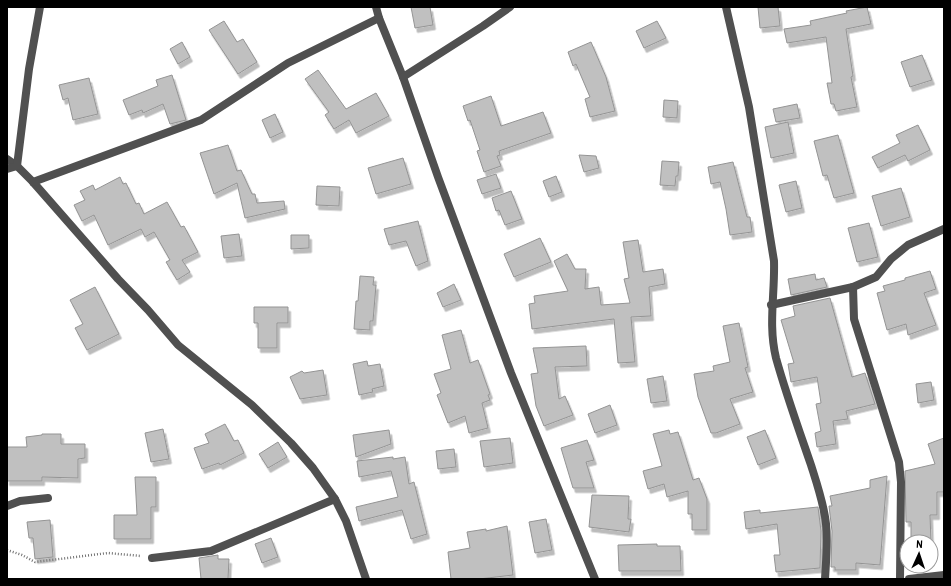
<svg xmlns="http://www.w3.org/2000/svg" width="951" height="586" font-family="'Archivo Narrow',sans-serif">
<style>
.building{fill:#c0c0c0;stroke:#949494;filter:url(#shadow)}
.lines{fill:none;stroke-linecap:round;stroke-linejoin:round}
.path{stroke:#727272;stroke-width:2.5;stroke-dasharray:1 2;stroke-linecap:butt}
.street{stroke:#505050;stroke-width:8}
</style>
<defs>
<filter id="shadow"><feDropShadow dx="2.5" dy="4.5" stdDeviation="0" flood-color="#0004"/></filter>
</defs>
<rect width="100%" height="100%" fill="#fff"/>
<g class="building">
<polygon points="411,7 430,7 433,25 415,28"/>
<polygon points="758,7 778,7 780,26 760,28"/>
<polygon points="867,7 871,24 846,29 853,76 851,77 857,107 836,111 834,104 831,104 827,83 832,83 826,37 787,43 784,29 811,25 810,21 847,13 846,11"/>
<polygon points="224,21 237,42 243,39 257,62 238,74 209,30"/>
<polygon points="657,21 666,38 644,48 636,31"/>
<polygon points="182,42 190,57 178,64 170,49"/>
<polygon points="591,42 606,77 615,111 590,117 585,99 590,97 576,64 573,66 568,52"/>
<polygon points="922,55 932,80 910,87 901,62"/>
<polygon points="318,70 346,109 376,93 389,116 356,133 349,120 334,129 325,115 329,112 305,79"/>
<polygon points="172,75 186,120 170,124 163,104 143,113 142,110 129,115 123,100 158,86 156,80"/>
<polygon points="89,78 98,114 73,120 68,98 63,100 59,85"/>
<polygon points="491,96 501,126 543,112 551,133 499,151 500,155 497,156 501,166 484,172 477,151 480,150 470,120 468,121 463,106"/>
<polygon points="664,100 678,101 677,118 663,117"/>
<polygon points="797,104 800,118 776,122 773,109"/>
<polygon points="275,114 283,132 270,138 262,120"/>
<polygon points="788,122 794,153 771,158 765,127"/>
<polygon points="918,125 930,150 908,161 905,155 878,168 872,157 900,143 896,135"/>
<polygon points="838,135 854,193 834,198 827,175 823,176 814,141"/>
<polygon points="228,145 237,171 241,170 252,194 255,194 257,203 284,201 285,209 245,218 237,183 214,194 200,153"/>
<polygon points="579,155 596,156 599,168 584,172"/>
<polygon points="403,158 411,184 376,194 368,168"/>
<polygon points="662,161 679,162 678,176 676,176 675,186 660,185"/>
<polygon points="733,162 747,217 750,217 752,232 730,235 726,209 720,182 711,184 708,167"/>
<polygon points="496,174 501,188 482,194 477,180"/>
<polygon points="556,176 562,192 549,197 543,181"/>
<polygon points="120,177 123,184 126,183 136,204 139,203 144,214 167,202 181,227 184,226 198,252 182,260 190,272 177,280 166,262 170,260 154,232 145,237 141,229 108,245 94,215 82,221 74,205 85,200 80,191 93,185 95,190"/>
<polygon points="796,181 802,208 786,212 779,185"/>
<polygon points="317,186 340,187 339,206 316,205"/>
<polygon points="901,188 910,217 881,226 872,196"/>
<polygon points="511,191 522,219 505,225 499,210 496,211 492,198"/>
<polygon points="418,221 428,261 416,266 406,241 389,245 384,229"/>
<polygon points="869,223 878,257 857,262 848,228"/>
<polygon points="239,234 242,256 224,258 221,236"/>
<polygon points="291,235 309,235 309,248 291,249"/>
<polygon points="540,238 551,262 514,277 504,254"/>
<polygon points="638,240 643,272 663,269 665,284 649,287 651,316 631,317 635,362 618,363 614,319 532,329 529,304 535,303 534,296 568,291 554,261 567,254 575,269 586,269 585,289 599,287 601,305 630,303 624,279 629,278 623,242"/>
<polygon points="930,271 936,289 924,293 936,325 908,335 906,324 887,330 877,293 885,291 883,286 905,280 905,278"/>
<polygon points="815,274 816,280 824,278 827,287 791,295 788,279"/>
<polygon points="360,276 374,277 373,285 376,285 373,321 370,321 370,330 354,329 356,301 358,301"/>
<polygon points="454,284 461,300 443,307 437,293"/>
<polygon points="95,287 119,334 87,350 75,328 83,324 70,300"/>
<polygon points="830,298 852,377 865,373 875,404 846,411 848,419 833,421 836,444 817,447 815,433 821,431 816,404 821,403 817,377 791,382 788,364 794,363 781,320 795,316 793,306"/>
<polygon points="254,307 288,307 288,323 277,323 277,348 258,348 258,323 254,323"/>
<polygon points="739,323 748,367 745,368 753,392 730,399 740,424 716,433 711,433 698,397 694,374 714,371 713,366 730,362 723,326"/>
<polygon points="461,330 470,363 478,360 490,394 488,395 490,400 482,403 488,428 469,433 465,416 448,423 437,395 441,393 434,374 451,369 442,335"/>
<polygon points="586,346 587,366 555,367 559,399 565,396 573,415 544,426 536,406 531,374 538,373 533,348"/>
<polygon points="367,361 368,366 380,364 384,386 372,389 373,392 359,395 353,364"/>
<polygon points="323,370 327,395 300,399 290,377 302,371 304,373"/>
<polygon points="663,376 667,401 651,403 647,379"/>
<polygon points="931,382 934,400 918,403 916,384"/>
<polygon points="610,405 617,425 595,433 588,414"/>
<polygon points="225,424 234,441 238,440 244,453 220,465 219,463 202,469 194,448 209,443 205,434"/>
<polygon points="163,429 169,459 151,462 145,433"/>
<polygon points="389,430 391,444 356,457 353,435"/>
<polygon points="669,430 670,434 678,432 693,480 699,478 707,499 707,530 692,530 692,514 688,514 688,491 667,497 664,484 648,489 643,471 662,466 653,434"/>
<polygon points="765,430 776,458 758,465 747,437"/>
<polygon points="42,434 61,434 61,444 85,444 85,458 78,459 78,478 42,477 42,481 7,481 7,447 27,447 26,437 42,435"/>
<polygon points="510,438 513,463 484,467 480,441"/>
<polygon points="944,438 944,492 937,492 937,515 930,515 931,542 911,542 911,522 906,522 905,471 935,464 928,444"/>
<polygon points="587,440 594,460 586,462 594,488 573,488 561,448"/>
<polygon points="278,442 287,457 268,468 259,454"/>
<polygon points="454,449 456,467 438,469 436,451"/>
<polygon points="393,457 393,459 405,457 409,484 414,482 427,534 411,539 402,510 359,521 356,507 398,497 391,471 359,477 357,461"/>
<polygon points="887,476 880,565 856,563 856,570 835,570 835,567 831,567 832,531 829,506 832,506 830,496 870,488 870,480"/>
<polygon points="135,477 156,477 156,507 151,507 151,539 114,539 114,515 137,515"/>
<polygon points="592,495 629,496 628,519 631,519 629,532 589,527"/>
<polygon points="818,507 821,531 820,568 776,572 774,555 780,555 777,524 746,529 744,512 760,510 760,513"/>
<polygon points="546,519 552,550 535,553 529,522"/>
<polygon points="50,520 53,557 35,559 33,538 29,538 27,522"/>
<polygon points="507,526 513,575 479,579 451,579 448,552 470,548 467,532 486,529 486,531"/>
<polygon points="271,538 278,557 262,563 255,544"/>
<polygon points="657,544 657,546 680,546 681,571 619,571 618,545"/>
<polygon points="218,555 218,559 229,559 228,579 201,579 199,558"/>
</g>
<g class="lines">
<polyline class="path" points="7,550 22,555 35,562 108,553 141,556"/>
<g class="street">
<polyline points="376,7 379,18 403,77 438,177 511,373 595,579"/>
<path d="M 726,7 L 749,107 L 774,261 C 775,294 768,325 776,358 C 786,394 799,430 811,465 C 817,484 824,504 826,524 C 828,542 826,561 825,579"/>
<polyline points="403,77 483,26 510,7"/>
<polyline points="7,159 17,166 33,182 118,279 148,310 178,345 252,405 291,443 313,468 335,499 346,521 366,579"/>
<polyline points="7,169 17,166 29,69 40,7"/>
<polyline points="33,182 201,120 288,63 379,18"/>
<polyline points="853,287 854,319 899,462 901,482 900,579"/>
<polyline points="771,305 853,287 876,277 891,259 908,245 944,229"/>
<polyline points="7,506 20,501 48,498"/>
<polyline points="152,558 211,551 335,499"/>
<polyline points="909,579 944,575"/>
</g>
</g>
<rect width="951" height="586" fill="none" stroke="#000000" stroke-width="16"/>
<g transform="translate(919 554) rotate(3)"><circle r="19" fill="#ffffff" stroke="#999999"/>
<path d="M0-3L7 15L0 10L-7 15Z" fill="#000000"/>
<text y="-6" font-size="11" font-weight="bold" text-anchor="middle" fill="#000000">N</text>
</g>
</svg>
